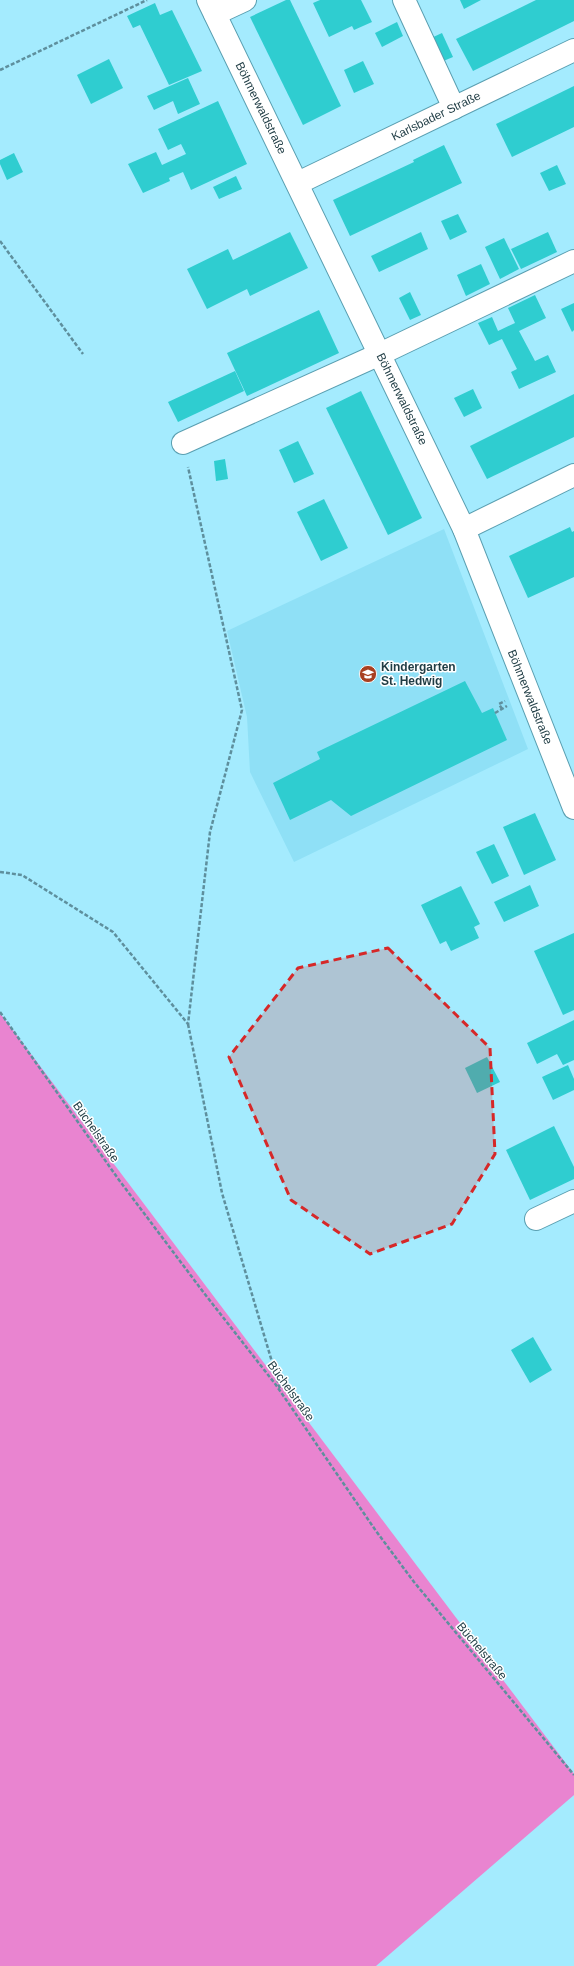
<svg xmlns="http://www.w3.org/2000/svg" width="574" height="1966" font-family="Helvetica,sans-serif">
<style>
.built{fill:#8fe0f6}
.forest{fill:#e984d0}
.building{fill:#2fcdd0}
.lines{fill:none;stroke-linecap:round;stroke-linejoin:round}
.minor-casing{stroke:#5a9fb1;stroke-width:24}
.path{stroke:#5e8f9d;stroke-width:2.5;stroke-dasharray:4 2;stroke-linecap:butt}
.minor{stroke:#fff;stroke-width:22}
.marked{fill:#d62828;fill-opacity:0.2;stroke:#d62828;stroke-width:3;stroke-dasharray:8 5;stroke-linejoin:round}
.labels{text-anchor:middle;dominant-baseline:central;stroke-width:3;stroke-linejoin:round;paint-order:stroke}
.street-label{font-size:12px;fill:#1f3c44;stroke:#fff}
.poi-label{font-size:12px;font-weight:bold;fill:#1f3c44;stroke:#fff;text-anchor:start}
</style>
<rect width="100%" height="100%" fill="#a4ebfe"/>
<polygon class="built" points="444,529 528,749 294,862 250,772 247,717 227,631"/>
<polygon class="forest" points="0,1013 574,1774 574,1795 376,1966 0,1966"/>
<g class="building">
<polygon points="286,0 290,0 341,106 303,125 250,17"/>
<polygon points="320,0 361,0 372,22 354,30 352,26 329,37 313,3"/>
<polygon points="460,0 481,0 464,9"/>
<polygon points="536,0 574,0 574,21 473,71 456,39"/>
<polygon points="155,3 160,15 172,10 202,71 169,85 140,25 133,28 127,16"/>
<polygon points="397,22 403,36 382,47 375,33"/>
<polygon points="442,33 453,57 441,62 429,39"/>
<polygon points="109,59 123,88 91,104 77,75"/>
<polygon points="363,61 374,84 354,93 344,70"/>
<polygon points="188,78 200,104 178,114 173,101 154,110 147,96"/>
<polygon points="574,86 574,127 512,157 496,124"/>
<polygon points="218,101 247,164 191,190 183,172 169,178 170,181 143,193 128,164 156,152 162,165 186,154 181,144 168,150 158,129"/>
<polygon points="444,145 462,183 350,236 333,200 414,162 413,160"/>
<polygon points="14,153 23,172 7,180 0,164 0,160"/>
<polygon points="557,165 566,184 549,191 540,173"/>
<polygon points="236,176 242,189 219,199 213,187"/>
<polygon points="458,214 467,232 450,240 441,221"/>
<polygon points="290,232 308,268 250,296 247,289 207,309 187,269 228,249 233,260"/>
<polygon points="421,232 428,249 379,272 371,256"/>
<polygon points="548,232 557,252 521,269 511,249"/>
<polygon points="504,238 519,269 500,279 485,247"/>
<polygon points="481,264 490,284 466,296 457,275"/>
<polygon points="410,292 421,315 410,320 399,298"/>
<polygon points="535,295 546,318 519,331 535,361 548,355 556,372 519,389 511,372 517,369 502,339 489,345 478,323 492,317 498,331 515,323 508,308"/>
<polygon points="574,303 574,330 572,332 561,309"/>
<polygon points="319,310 339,353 247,396 227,353"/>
<polygon points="235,371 244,391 178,422 168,402"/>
<polygon points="473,389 482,408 464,417 454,398"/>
<polygon points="361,391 422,518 388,535 326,408"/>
<polygon points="574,394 574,437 487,479 470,446"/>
<polygon points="298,441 314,474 294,483 279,450"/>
<polygon points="225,459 228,479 216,481 214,461"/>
<polygon points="324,499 348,548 321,561 297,512"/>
<polygon points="570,527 572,532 574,531 574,577 528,598 509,556"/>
<polygon points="465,681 482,713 493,708 507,740 351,816 331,800 290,820 273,783 320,759 317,752"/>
<polygon points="535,813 556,860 524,875 503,827"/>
<polygon points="494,844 509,876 492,884 476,852"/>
<polygon points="530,885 539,906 504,922 494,902"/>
<polygon points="461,886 480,924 474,927 479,938 451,951 446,941 440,944 421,905"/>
<polygon points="574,933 574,1010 563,1015 534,951"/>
<polygon points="574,1020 574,1060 563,1065 557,1054 537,1064 527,1043"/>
<polygon points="487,1057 500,1082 477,1093 465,1068"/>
<polygon points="568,1065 574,1079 574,1090 553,1100 542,1077"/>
<polygon points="554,1126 574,1167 574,1179 530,1200 506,1150"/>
<polygon points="533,1337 552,1370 530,1383 511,1350"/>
</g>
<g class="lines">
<defs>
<g id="minor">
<polyline points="208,0 464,529 574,808"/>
<polyline points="404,0 454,108"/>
<polyline points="215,14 245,0"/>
<polyline points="298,183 574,50"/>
<polyline points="183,443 380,354 574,261"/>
<polyline points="464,529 574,475"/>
<polyline points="536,1219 574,1201"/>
</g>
</defs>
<use href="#minor" class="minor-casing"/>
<g class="path">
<polyline points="0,70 147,0"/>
<polyline points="0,241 83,354"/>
<polyline points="502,709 499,704 505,701"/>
<polyline points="495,713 507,706"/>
<polyline points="0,872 22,875 113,932 188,1024 210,832 242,710 188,467"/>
<polyline points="0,1012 119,1180 204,1293 276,1385 376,1531 414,1582 574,1775"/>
<polyline points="188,1024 222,1193 280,1389"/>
</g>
<use href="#minor" class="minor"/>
</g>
<path class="marked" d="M 388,948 L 490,1048 L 495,1154 L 452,1224 L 370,1254 L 291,1200 L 229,1057 L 298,968 Z"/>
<defs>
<symbol id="school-disc" viewBox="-11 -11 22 22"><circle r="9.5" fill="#a84021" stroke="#fff"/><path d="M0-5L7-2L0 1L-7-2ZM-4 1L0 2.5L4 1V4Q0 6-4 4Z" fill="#fff"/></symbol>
</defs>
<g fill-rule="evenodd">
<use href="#school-disc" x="358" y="664" width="20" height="20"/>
</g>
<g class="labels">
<g class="street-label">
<text transform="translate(261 108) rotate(64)">Böhmerwaldstraße</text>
<text transform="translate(436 116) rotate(-26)">Karlsbader Straße</text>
<text transform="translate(402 399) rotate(64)">Böhmerwaldstraße</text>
<text transform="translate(530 697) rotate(68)">Böhmerwaldstraße</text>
<text transform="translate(96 1132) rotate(55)">Büchelstraße</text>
<text transform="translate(291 1391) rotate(54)">Büchelstraße</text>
<text transform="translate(482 1651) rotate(50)">Büchelstraße</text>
</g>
<g class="poi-label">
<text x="381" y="667">Kindergarten<tspan x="381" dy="14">St. Hedwig</tspan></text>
</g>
</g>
</svg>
